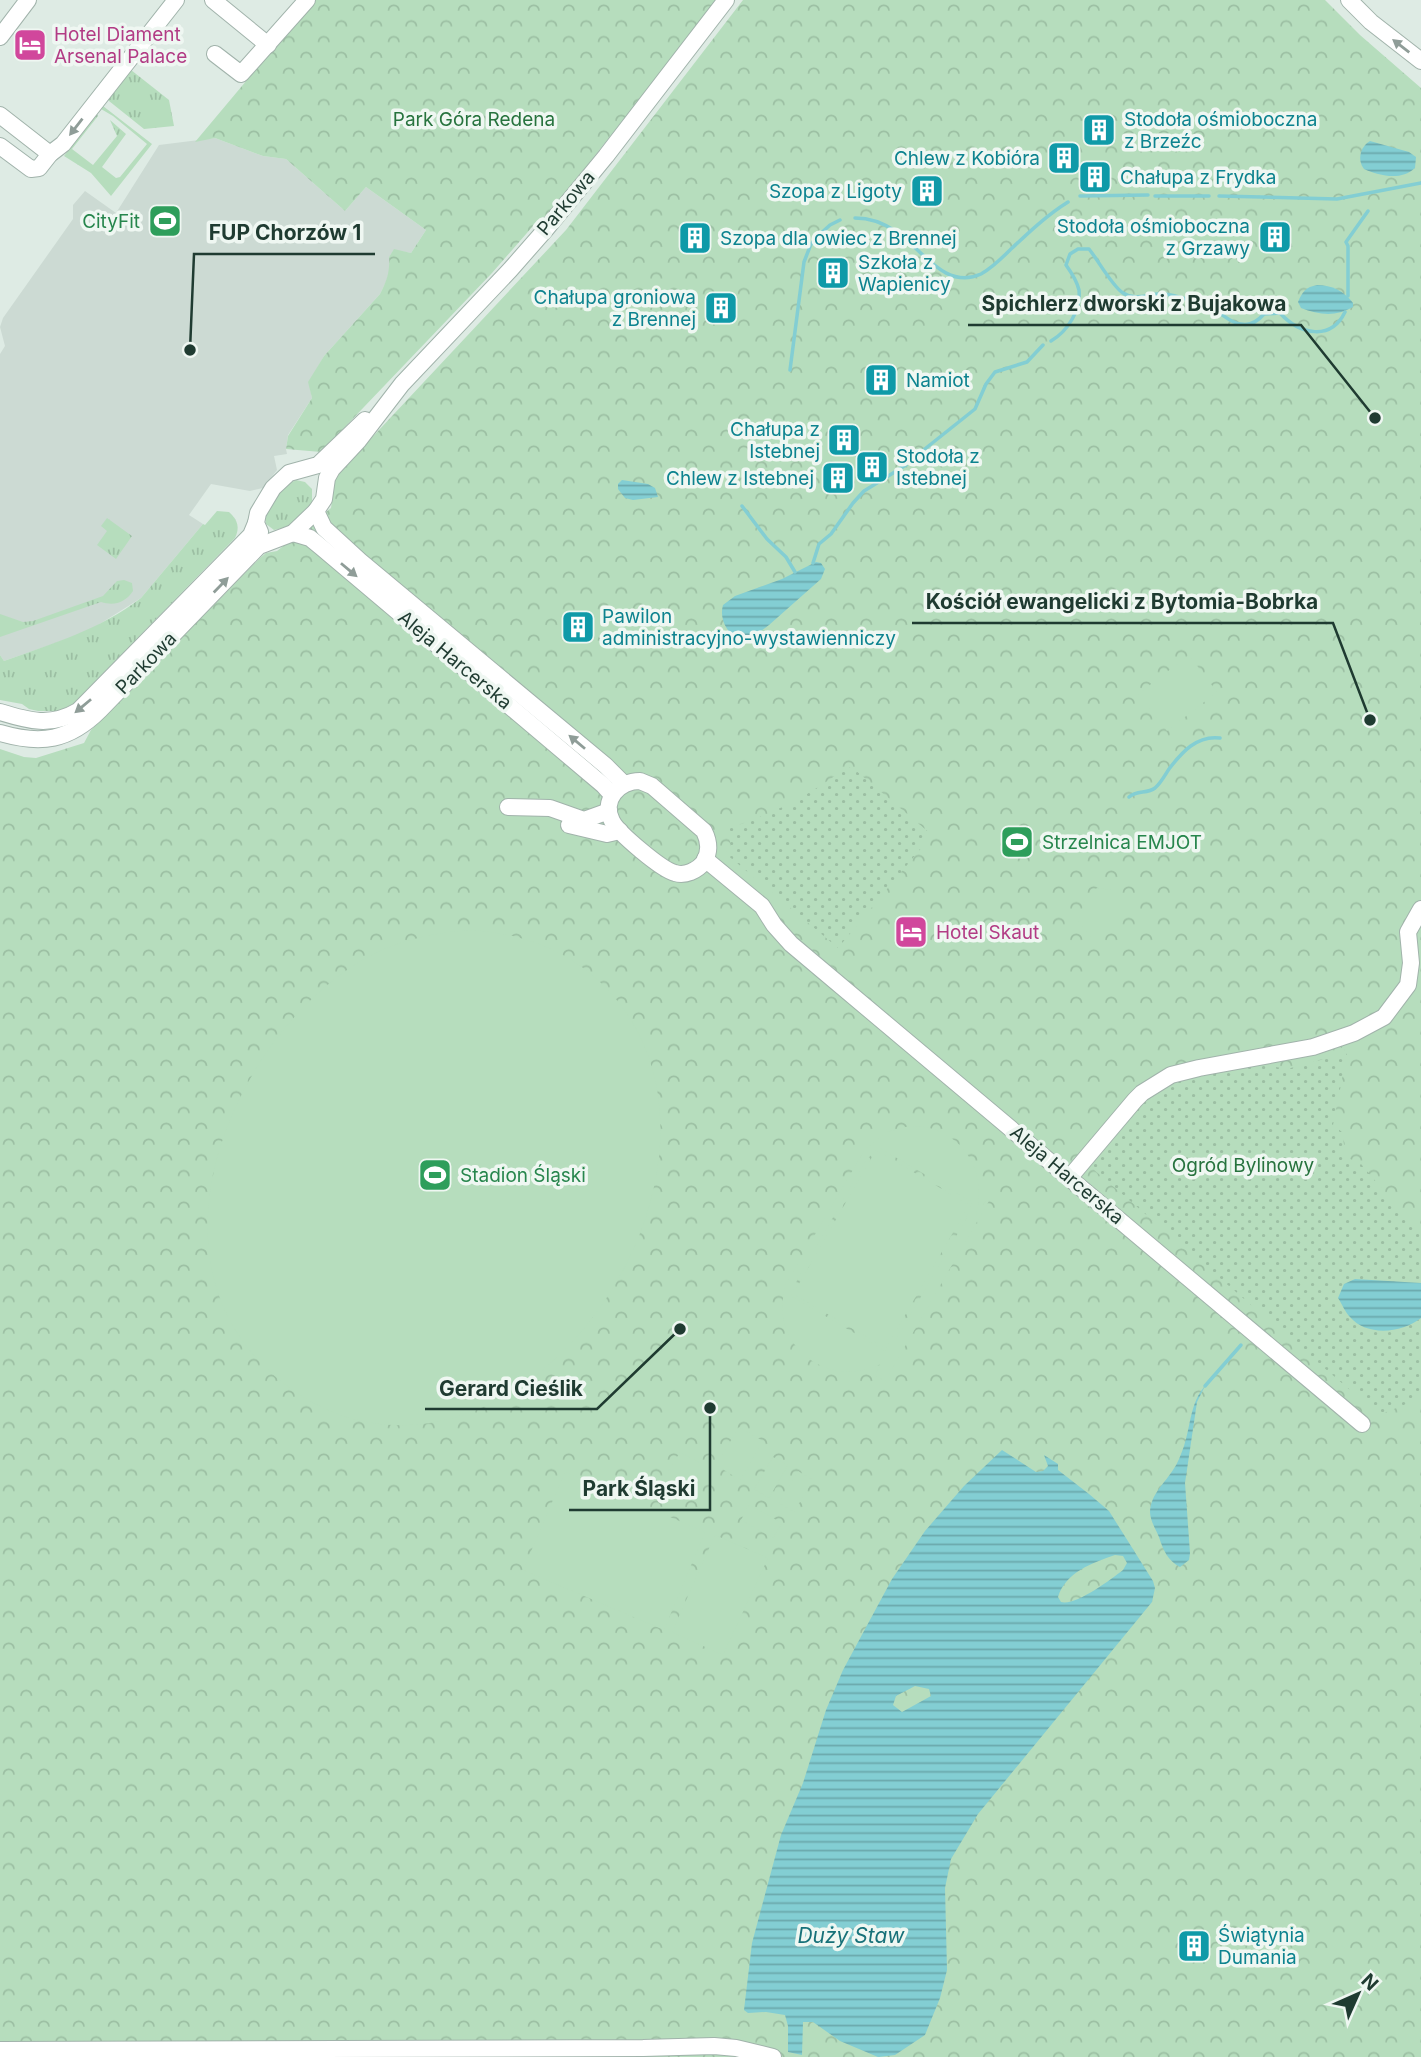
<svg xmlns="http://www.w3.org/2000/svg" width="1421" height="2057" font-family="Inter,sans-serif">
<style>
.built{fill:#ccdad3}
.grass{fill:url(#grass-tufts)}
.park{fill:url(#park-crowns)}
.garden{fill:url(#garden-dots)}
.pitch{fill:#b6ddbd;fill-rule:evenodd}
.water{fill:url(#water-rules);fill-rule:evenodd}
.lines{fill:none;stroke-linecap:round;stroke-linejoin:round}
.stream{stroke:#83ced3;stroke-width:3.5}
.minor-casing{stroke:#a1b3ab;stroke-width:18}
.minor{stroke:#fff;stroke-width:16}
.oneway{fill:#8f9d98}
.labels{text-anchor:middle;dominant-baseline:central;stroke-width:7;stroke-linejoin:round;paint-order:stroke}
.hotel-label{font-size:19px;fill:#b23c85;stroke:#eff7f2;text-anchor:start}
.park-label{font-size:19px;fill:#27733e;stroke:#eff7f2}
.culture-label{font-size:19px;fill:#0d838f;stroke:#eff7f2;text-anchor:start}
.street-label{font-size:19px;fill:#1f3b31;stroke:#eff7f2}
.leisure-label{font-size:19px;fill:#27864d;stroke:#eff7f2;text-anchor:start}
.water-label{font-size:21px;font-style:italic;fill:#177179;stroke:#eff7f2}
.leader{fill:none;stroke:#1f3b31;stroke-width:2.5}
.callout-dot{fill:#1f3b31;stroke:#eff7f2;stroke-width:2.5}
.callout-label{font-size:21px;text-anchor:middle;font-weight:bold;fill:#1f3b31;stroke:#eff7f2;stroke-width:7;stroke-linejoin:round;paint-order:stroke}
</style>
<defs>
<pattern id="grass-tufts" width="24" height="20" patternUnits="userSpaceOnUse" patternTransform="scale(1.75)"><rect width="24" height="20" fill="#b6ddbd"/><path d="M3 7l-1-3M5 7V3M7 7l1-3M15 17l-1-3M17 17v-4M19 17l1-3" fill="none" stroke="#9cbfa3"/></pattern>
<pattern id="park-crowns" width="20" height="18" patternUnits="userSpaceOnUse" patternTransform="scale(1.75)"><rect width="20" height="18" fill="#b6ddbd"/><path d="M2 6a3 3 0 1 1 6 0M12 15a3 3 0 1 1 6 0" fill="none" stroke="#9cbfa3"/></pattern>
<pattern id="garden-dots" width="8" height="8" patternUnits="userSpaceOnUse" patternTransform="scale(1.75)"><rect width="8" height="8" fill="#b6ddbd"/><path d="M2 2h.1M6 6h.1" fill="none" stroke="#9cbfa3" stroke-width="1.8" stroke-linecap="round"/></pattern>
<pattern id="water-rules" width="6" height="5" patternUnits="userSpaceOnUse" patternTransform="scale(1.75)"><rect width="6" height="5" fill="#83ced3"/><path d="M0 2.5h6" fill="none" stroke="#6ba8ac"/></pattern>
</defs>
<rect width="100%" height="100%" fill="#deebe4"/>
<polygon class="built" points="215,138 263,156 286,159 345,211 366,187 426,230 411,253 394,250 389,257 390,269 386,282 380,294 324,356 309,382 312,398 288,435 286,449 287,454 274,456 277,470 263,488 250,491 211,484 189,515 203,524 141,598 87,632 4,661 0,655 0,354 5,346 0,327 3,318 73,219 73,205 85,191 116,213 159,145"/>
<g class="grass">
<polygon points="131,70 169,100 174,126 144,129 109,101 107,98"/>
<polygon points="103,106 152,144 111,196 91,173 64,156 97,114 98,116 72,149 93,165 117,136 110,120 126,134 102,167 116,178 120,177 147,144 113,116 101,109"/>
<path d="M 296,480 L 305,482 L 312,489 L 312,504 L 287,527 L 274,530 L 266,524 L 265,517 C 273,502 280,486 296,480 Z"/>
<path d="M 217,511 L 229,512 C 238,520 240,528 235,538 L 73,704 L 59,711 L 38,711 L 29,709 L 22,704 L 0,700 L 0,655 L 4,661 C 54,643 99,630 141,598 L 203,524 L 205,525 Z"/>
<polygon points="107,518 132,536 116,559 97,545 107,531 101,526"/>
<path d="M 124,580 L 132,583 L 133,591 C 125,603 114,606 101,602 L 0,637 L 0,614 L 23,622 L 33,621 L 103,596 L 117,581 Z"/>
</g>
<g class="park">
<path d="M 314,0 L 718,0 L 547,216 L 540,218 L 492,273 L 321,452 L 286,449 L 288,436 L 312,398 L 308,382 L 324,356 L 380,294 C 387,281 390,271 389,257 L 394,249 L 411,253 L 426,230 L 366,187 L 345,211 L 286,159 L 263,156 L 215,138 L 195,142 Z"/>
<polygon points="743,0 1325,0 1360,35 1421,88 1421,2057 0,2057 0,749 24,757 36,758 84,743 91,730 260,558 266,553 277,551 331,508 335,477 566,230"/>
</g>
<g class="garden">
<path d="M 847,767 L 854,769 L 932,835 L 838,948 L 725,853 L 731,846 L 727,829 C 775,813 807,797 847,767 Z"/>
<polygon points="1352,1037 1350,1046 1346,1045 1344,1053 1347,1054 1333,1125 1342,1132 1346,1157 1361,1164 1421,1235 1421,1283 1355,1279 1344,1284 1386,1331 1405,1327 1421,1318 1421,1398 1379,1415 1093,1169 1092,1161 1140,1102 1174,1081 1254,1063 1287,1069 1343,1054 1339,1042"/>
</g>
<g class="pitch">
<polygon points="1189,655 1217,692 1167,731 1138,694"/>
<polygon points="1097,888 1112,890 1128,907 1094,941 1078,921 1087,895"/>
<path d="M 469,930 C 523,933 570,950 608,990 C 754,1146 570,1460 367,1422 C 326,1415 288,1391 259,1361 C 147,1242 236,1040 356,964 C 391,942 430,933 469,930 Z"/>
<path d="M 909,1126 C 959,1124 989,1169 976,1215 L 986,1200 L 989,1201 L 885,1381 L 875,1375 L 881,1364 C 826,1390 767,1344 786,1284 L 865,1149 L 887,1132 ZM 878,1147 L 972,1202 L 965,1221 L 898,1336 L 885,1351 L 791,1296 L 798,1278 L 865,1162 Z"/>
<polygon points="876,1150 969,1205 886,1348 793,1294"/>
<polygon points="739,1427 763,1441 740,1480 716,1465"/>
<polygon points="680,1452 704,1465 682,1502 658,1488"/>
<polygon points="773,1457 788,1465 769,1498 754,1489"/>
<polygon points="798,1471 813,1480 794,1512 779,1503"/>
<polygon points="565,1472 705,1532 664,1630 523,1570"/>
<polygon points="749,1505 782,1523 773,1538 741,1520"/>
<polygon points="715,1535 768,1558 723,1655 672,1632"/>
</g>
<g class="water">
<path d="M 1370,141 L 1409,152 L 1416,157 L 1415,168 C 1401,181 1380,176 1364,169 C 1357,160 1360,147 1370,141 Z"/>
<path d="M 1317,285 C 1332,285 1344,291 1353,303 L 1353,307 C 1336,317 1319,315 1301,308 L 1298,302 C 1302,292 1306,287 1317,285 Z"/>
<polygon points="622,480 648,484 655,488 658,497 633,500 625,498 618,489 618,484"/>
<path d="M 816,562 L 821,563 L 825,569 L 821,579 L 769,625 L 750,639 L 738,640 C 727,632 719,619 723,605 L 735,596 L 782,579 Z"/>
<path d="M 1355,1279 L 1421,1283 L 1421,1318 C 1402,1333 1367,1337 1350,1317 C 1345,1312 1342,1304 1338,1298 L 1344,1284 Z"/>
<path d="M 1205,1386 L 1197,1402 L 1185,1483 L 1190,1553 L 1189,1560 L 1180,1567 C 1168,1561 1163,1550 1159,1537 C 1156,1530 1150,1520 1150,1512 C 1151,1494 1164,1484 1173,1470 C 1178,1463 1181,1454 1184,1446 C 1191,1425 1190,1403 1205,1386 Z"/>
<path d="M 1002,1450 L 1036,1472 L 1043,1471 L 1048,1466 L 1044,1455 L 1058,1464 L 1058,1470 L 1089,1494 L 1109,1511 L 1153,1581 L 1155,1588 L 1152,1602 L 978,1814 L 951,1859 L 945,1888 L 947,1970 L 940,1998 L 925,2035 L 895,2055 L 878,2057 L 840,2041 L 813,2022 L 803,2022 L 802,2055 L 788,2052 L 788,2026 L 785,2015 L 766,2012 L 748,2013 L 744,2010 L 752,1943 L 781,1835 L 803,1783 L 826,1710 L 843,1670 L 892,1579 L 925,1531 L 964,1486 ZM 1115,1555 L 1123,1556 L 1127,1563 L 1123,1570 C 1110,1580 1076,1606 1061,1602 L 1058,1597 C 1066,1572 1092,1563 1115,1555 ZM 915,1686 L 929,1689 L 931,1696 L 902,1712 L 893,1705 L 896,1696 Z"/>
</g>
<g class="lines">
<g class="stream">
<polyline points="1080,196 1148,195"/>
<polyline points="1155,196 1209,196"/>
<polyline points="1219,196 1337,199 1421,183"/>
<path d="M 855,218 C 870,218 882,222 895,231 C 921,247 944,291 981,274 C 992,268 1001,259 1010,250 C 1028,233 1047,215 1068,202"/>
<polyline points="1348,296 1348,246 1346,242 1368,211"/>
<path d="M 1051,341 C 1068,331 1081,310 1079,290 C 1077,281 1071,272 1066,265 L 1070,254 L 1078,249 L 1089,249 C 1098,260 1112,286 1123,293 C 1137,302 1149,292 1165,294 C 1181,296 1198,303 1212,309 C 1223,313 1229,323 1241,324 C 1251,326 1258,321 1264,314 L 1280,313 C 1300,335 1331,341 1345,312"/>
<polyline points="790,370 804,262 811,244 819,235 830,225 840,220"/>
<polyline points="916,456 975,409 986,384 995,372 1027,362 1043,345"/>
<polyline points="742,506 767,539 786,557 795,572"/>
<polyline points="813,563 819,544 831,534 853,503 864,491 906,465"/>
<path d="M 1129,797 C 1137,790 1147,794 1155,788 C 1161,783 1165,775 1169,769 C 1182,752 1197,735 1220,738"/>
<polyline points="1205,1386 1241,1345"/>
</g>
<defs>
<g id="minor">
<polyline points="213,0 268,45"/>
<polyline points="1349,0 1371,22 1421,61"/>
<polyline points="0,37 28,0"/>
<polyline points="215,54 241,74 307,0"/>
<polyline points="0,115 50,154"/>
<polyline points="0,146 31,169 39,168 50,154 63,144 176,0"/>
<polyline points="316,511 324,528 360,561 606,766 624,784"/>
<polyline points="260,532 256,523 258,513 273,488 289,473 318,465 365,420"/>
<polyline points="293,533 310,538 321,547 603,785 612,795"/>
<path d="M 0,712 C 29,721 51,727 78,711 L 251,535 L 256,523"/>
<path d="M 0,733 C 41,745 69,741 100,710 L 259,546 L 293,533 L 316,511 L 324,499 L 327,478 L 332,469 L 359,440 L 402,384 L 510,270 L 546,229 L 606,156 L 726,0"/>
<path d="M 640,781 L 652,786 L 704,831 C 709,841 710,852 704,862 C 697,871 685,876 675,873 C 662,870 618,833 612,821 C 601,800 619,781 640,781 Z"/>
<polyline points="508,807 550,808 584,820 609,811"/>
<polyline points="569,825 607,834 620,831"/>
<polyline points="705,859 762,906 774,925 791,944 1362,1424"/>
<polyline points="1070,1177 1135,1100 1142,1093 1171,1075 1199,1068 1313,1047 1354,1033 1384,1017 1408,985 1411,963 1408,932 1421,909"/>
<polyline points="0,2050 643,2048 714,2046 736,2048 773,2057"/>
</g>
</defs>
<use href="#minor" class="minor-casing"/>
<use href="#minor" class="minor"/>
</g>
<defs><path id="oneway-solid" d="M-6-.8H1V-3.2L6.5 0L1 3.2V.8H-6Z" transform="scale(1.75)"/></defs>
<g class="oneway">
<use href="#oneway-solid" transform="translate(1401 46) rotate(-142)"/>
<use href="#oneway-solid" transform="translate(76 127) rotate(128)"/>
<use href="#oneway-solid" transform="translate(349 570) rotate(40)"/>
<use href="#oneway-solid" transform="translate(221 585) rotate(-46)"/>
<use href="#oneway-solid" transform="translate(83 706) rotate(140)"/>
<use href="#oneway-solid" transform="translate(577 742) rotate(-140)"/>
</g>
<defs>
<symbol id="hotel-square" viewBox="-11 -11 22 22"><rect x="-9" y="-9" width="18" height="18" rx="4" fill="#d1479c" stroke="#eff7f2"/><path d="M-6-4.5h1.5V1H6V5H4.5V3h-9V5H-6ZM-4 0a1.8 1.8 0 1 1 3.6 0ZM.5 0V-2.5h3Q6-2.5 6 0Z" fill="#fff"/></symbol>
<symbol id="building-square" viewBox="-11 -11 22 22"><rect x="-9" y="-9" width="18" height="18" rx="4" fill="#0f9aa8" stroke="#eff7f2"/><path d="M-4-6H4V6H1V3H-1V6H-4ZM-2.5-4.3h1.7v1.8h-1.7ZM.8-4.3h1.7v1.8H.8ZM-2.5-1h1.7V.8h-1.7ZM.8-1h1.7V.8H.8Z" fill="#fff"/></symbol>
<symbol id="stadium-square" viewBox="-11 -11 22 22"><rect x="-9" y="-9" width="18" height="18" rx="4" fill="#2e9e5b" stroke="#eff7f2"/><path d="M0-5a6.5 5 0 1 0 0 10a6.5 5 0 1 0 0-10ZM-3.5-1.8h7v3.6h-7Z" fill="#fff"/></symbol>
</defs>
<g fill-rule="evenodd">
<use href="#hotel-square" x="11" y="26" width="38" height="38"/>
<use href="#building-square" x="1080" y="111" width="38" height="38"/>
<use href="#building-square" x="1045" y="139" width="38" height="38"/>
<use href="#building-square" x="1076" y="158" width="38" height="38"/>
<use href="#building-square" x="908" y="172" width="38" height="38"/>
<use href="#stadium-square" x="146" y="202" width="38" height="38"/>
<use href="#building-square" x="1256" y="218" width="38" height="38"/>
<use href="#building-square" x="676" y="219" width="38" height="38"/>
<use href="#building-square" x="814" y="254" width="38" height="38"/>
<use href="#building-square" x="702" y="289" width="38" height="38"/>
<use href="#building-square" x="862" y="361" width="38" height="38"/>
<use href="#building-square" x="825" y="421" width="38" height="38"/>
<use href="#building-square" x="853" y="448" width="38" height="38"/>
<use href="#building-square" x="819" y="459" width="38" height="38"/>
<use href="#building-square" x="559" y="608" width="38" height="38"/>
<use href="#stadium-square" x="998" y="823" width="38" height="38"/>
<use href="#hotel-square" x="892" y="913" width="38" height="38"/>
<use href="#stadium-square" x="416" y="1156" width="38" height="38"/>
<use href="#building-square" x="1175" y="1927" width="38" height="38"/>
</g>
<g class="labels">
<g class="hotel-label">
<text x="54" y="34">Hotel Diament<tspan x="54" dy="22">Arsenal Palace</tspan></text>
<text x="936" y="932">Hotel Skaut</text>
</g>
<g class="park-label">
<text x="474" y="119">Park Góra Redena</text>
<text x="1243" y="1165">Ogród Bylinowy</text>
</g>
<g class="culture-label">
<text x="1124" y="119">Stodoła ośmioboczna<tspan x="1124" dy="22">z Brzeźc</tspan></text>
<text x="1040" y="158" text-anchor="end">Chlew z Kobióra</text>
<text x="1120" y="177">Chałupa z Frydka</text>
<text x="902" y="191" text-anchor="end">Szopa z Ligoty</text>
<text x="1250" y="226" text-anchor="end">Stodoła ośmioboczna<tspan x="1250" dy="22">z Grzawy</tspan></text>
<text x="720" y="238">Szopa dla owiec z Brennej</text>
<text x="858" y="262">Szkoła z<tspan x="858" dy="22">Wapienicy</tspan></text>
<text x="696" y="297" text-anchor="end">Chałupa groniowa<tspan x="696" dy="22">z Brennej</tspan></text>
<text x="906" y="380">Namiot</text>
<text x="820" y="429" text-anchor="end">Chałupa z<tspan x="820" dy="22">Istebnej</tspan></text>
<text x="896" y="456">Stodoła z<tspan x="896" dy="22">Istebnej</tspan></text>
<text x="814" y="478" text-anchor="end">Chlew z Istebnej</text>
<text x="602" y="616">Pawilon<tspan x="602" dy="22">administracyjno-wystawienniczy</tspan></text>
<text x="1218" y="1935">Świątynia<tspan x="1218" dy="22">Dumania</tspan></text>
</g>
<g class="street-label">
<text transform="translate(566 203) rotate(-50)">Parkowa</text>
<text transform="translate(455 660) rotate(40)">Aleja Harcerska</text>
<text transform="translate(146 663) rotate(-46)">Parkowa</text>
<text transform="translate(1067 1175) rotate(40)">Aleja Harcerska</text>
</g>
<g class="leisure-label">
<text x="140" y="221" text-anchor="end">CityFit</text>
<text x="1042" y="842">Strzelnica EMJOT</text>
<text x="460" y="1175">Stadion Śląski</text>
</g>
<g class="water-label">
<text x="851" y="1935">Duży Staw</text>
</g>
</g>
<path class="leader" d="M190 350L194 254H375M1375 418L1301 325H968M1370 720L1333 623H912M680 1329L597 1409H425M710 1408L710 1510H569"/>
<g class="callout-dot">
<circle cx="190" cy="350" r="7"/>
<circle cx="1375" cy="418" r="7"/>
<circle cx="1370" cy="720" r="7"/>
<circle cx="680" cy="1329" r="7"/>
<circle cx="710" cy="1408" r="7"/>
</g>
<g class="callout-label">
<text x="285" y="240">FUP Chorzów 1</text>
<text x="1134" y="311">Spichlerz dworski z Bujakowa</text>
<text x="1122" y="609">Kościół ewangelicki z Bytomia-Bobrka</text>
<text x="511" y="1396">Gerard Cieślik</text>
<text x="639" y="1496">Park Śląski</text>
</g>
<g transform="translate(1358 1994) rotate(45)" stroke="#eff7f2" stroke-width="5" paint-order="stroke">
<path d="M0-5L12 26L0 18L-12 26Z" fill="#1f3b31"/>
<text y="-10" font-size="19" font-weight="bold" text-anchor="middle" fill="#1f3b31">N</text>
</g>
</svg>
